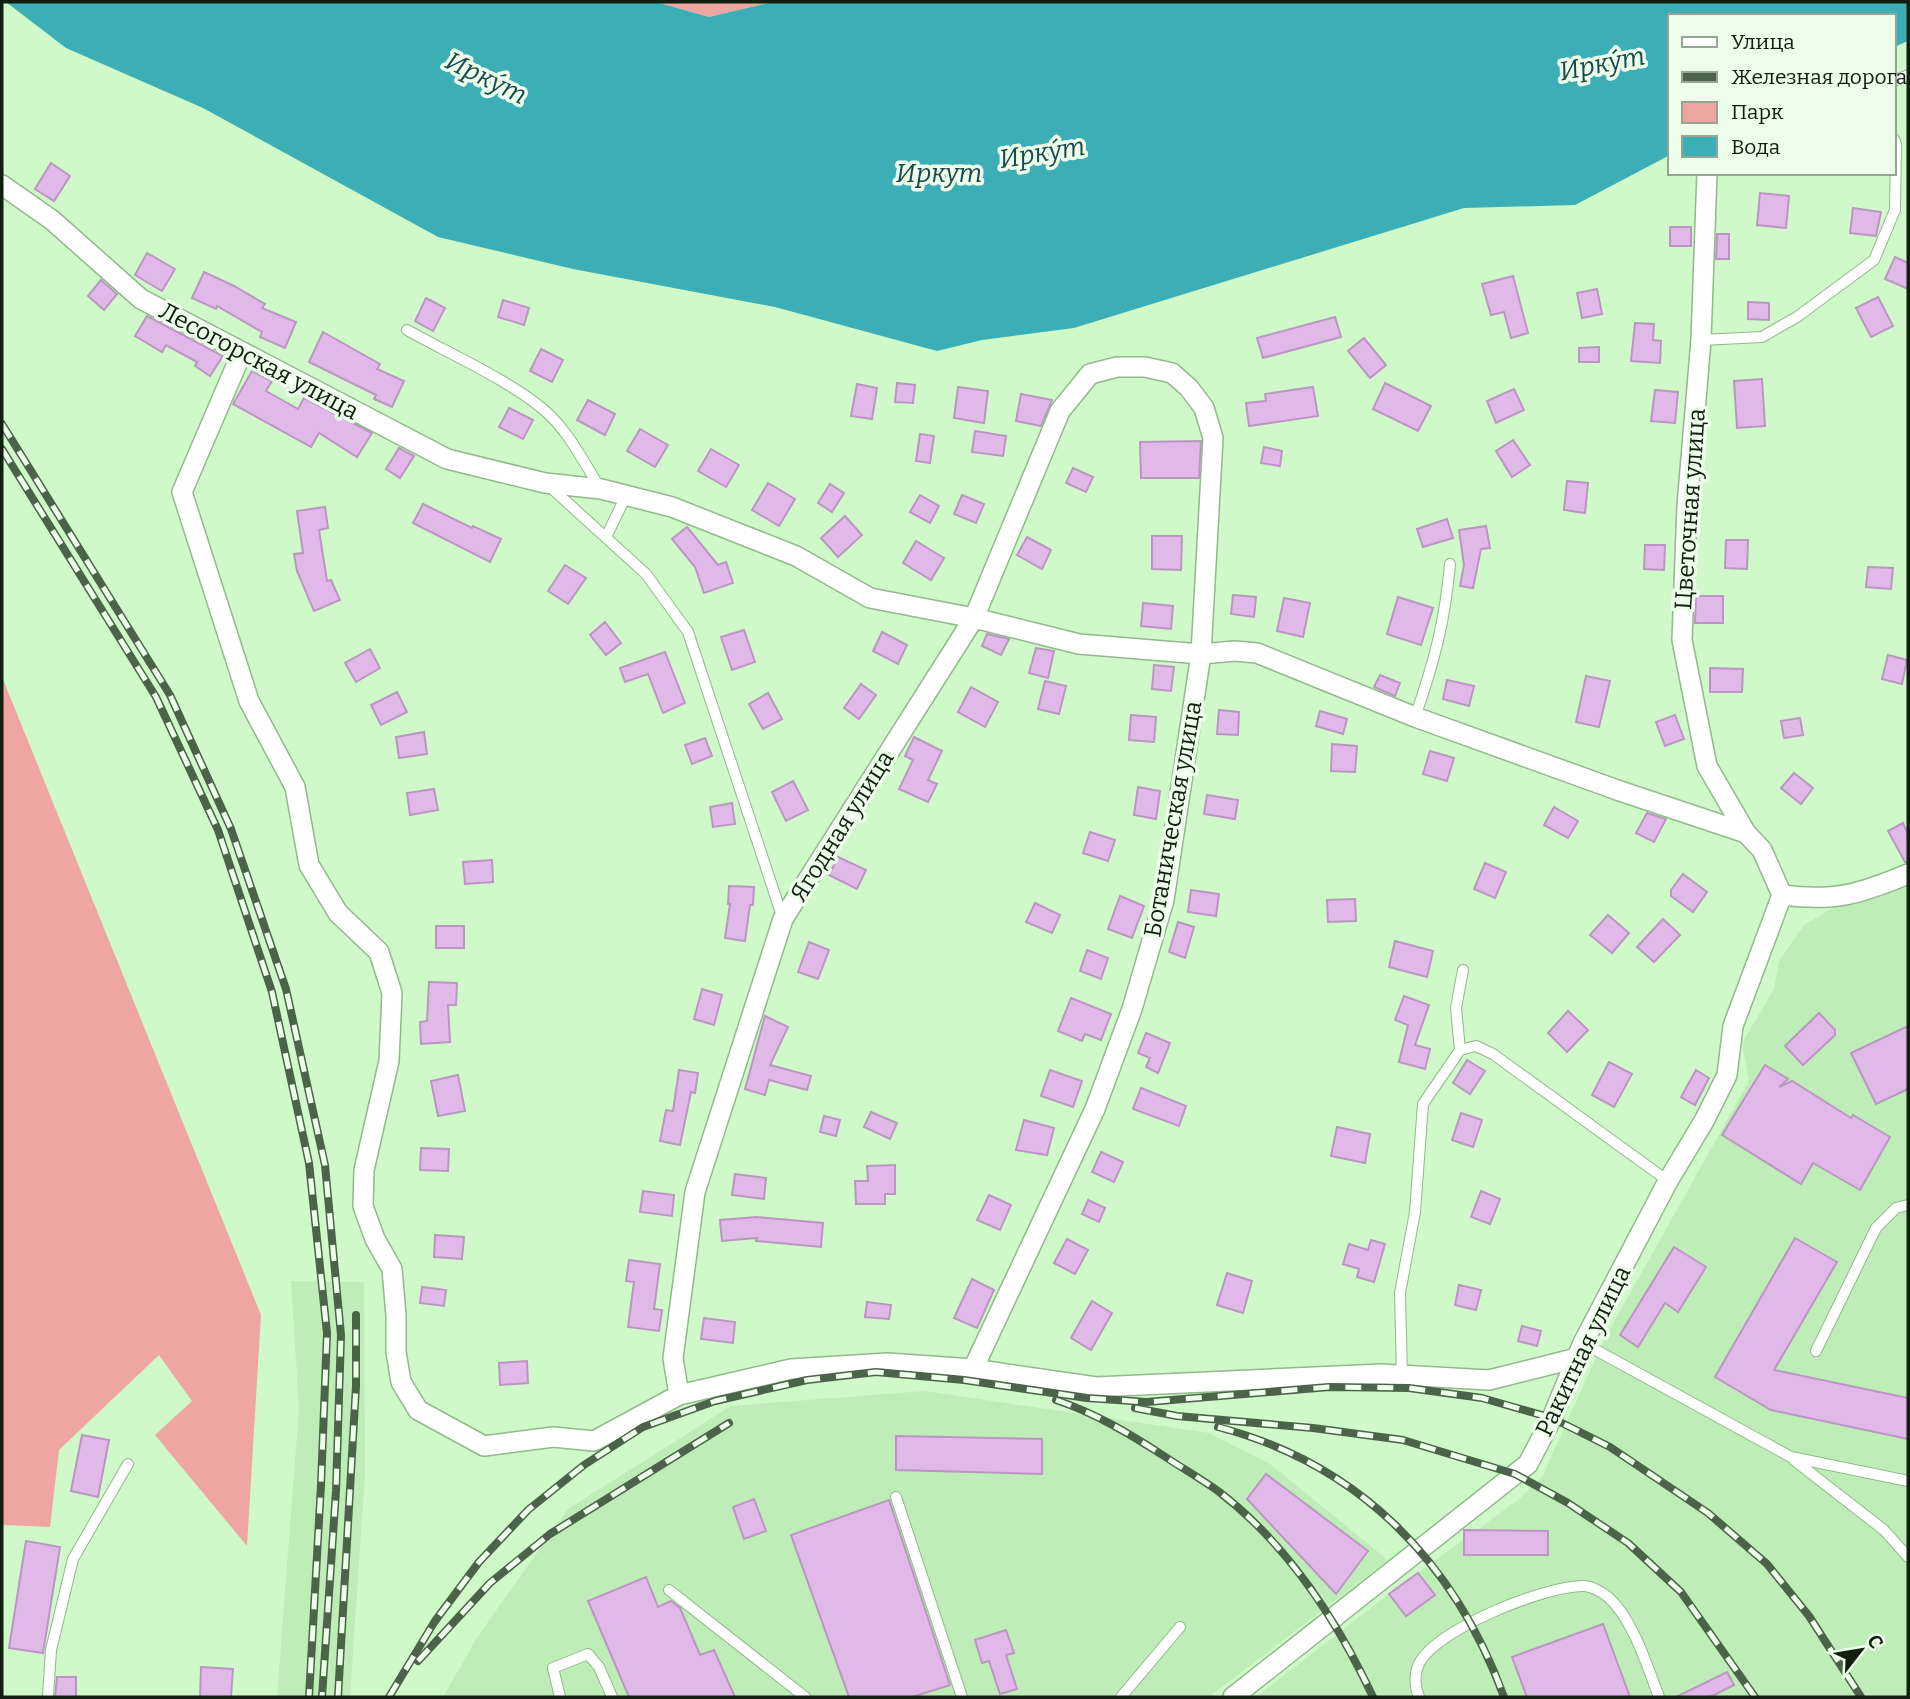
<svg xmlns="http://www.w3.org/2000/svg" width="1910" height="1699" viewBox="0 0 1910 1699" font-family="Bitter,serif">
	<rect width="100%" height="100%" fill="#cff9c8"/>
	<g fill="#beedb7">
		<polygon points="1908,885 1908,1697 1256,1697 1389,1594 1518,1500 1542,1477 1604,1340 1749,1081 1742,1043 1774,989 1779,961 1804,925 1831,909"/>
		<polygon points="291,1281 364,1282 365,1475 350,1697 277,1697 299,1408"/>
		<polygon points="925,1391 1209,1433 1270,1464 1388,1560 1209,1697 443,1697 478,1636 568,1509 731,1406"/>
	</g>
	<g fill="#efa5a2">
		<polygon points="656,2 773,2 709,17"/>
		<polygon points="2,677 261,1315 247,1546 155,1435 192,1401 159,1355 59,1450 50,1527 2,1525"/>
	</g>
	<polygon fill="#3caeb6" points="6,2 656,2 709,17 773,2 1908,2 1908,41 1894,47 1894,16 1670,16 1670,155 1575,205 1464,208 1074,328 982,340 937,351 775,307 573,269 438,237 203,108 66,48"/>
	<g fill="#e1b9e8" stroke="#bc96c3" stroke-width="2">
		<polygon points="51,163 70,176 54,201 35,189"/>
		<polygon points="1760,193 1789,196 1786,228 1757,225"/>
		<polygon points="1853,208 1881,212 1876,236 1850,233"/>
		<rect x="1670" y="227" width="21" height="19"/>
		<polygon points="1717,234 1729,234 1729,259 1716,259"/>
		<polygon points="147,253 175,269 162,291 135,275"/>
		<polygon points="1895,257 1908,263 1908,289 1885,279"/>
		<polygon points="204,272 234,286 265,304 262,308 296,322 285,348 260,337 262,332 217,306 216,309 192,298"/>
		<polygon points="1513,276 1528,333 1511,338 1504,312 1491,315 1482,284"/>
		<polygon points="101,280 117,294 104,310 88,296"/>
		<polygon points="1597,289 1602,314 1582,318 1577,293"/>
		<polygon points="1878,297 1893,326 1871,337 1856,308"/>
		<polygon points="426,298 445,308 433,331 415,321"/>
		<polygon points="503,300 529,308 524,325 498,317"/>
		<polygon points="1748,302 1769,303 1769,320 1748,319"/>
		<polygon points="147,316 223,356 210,376 195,366 197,362 166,345 162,352 135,336"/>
		<polygon points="1335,317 1341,337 1263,358 1257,338"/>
		<polygon points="1635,323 1654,324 1653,340 1661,341 1660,363 1631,361"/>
		<polygon points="323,332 380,364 377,369 404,381 392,407 374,399 376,395 309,362"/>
		<polygon points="1364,338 1386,365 1370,378 1348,351"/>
		<polygon points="1599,347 1599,362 1579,362 1579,348"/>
		<polygon points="541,349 563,360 552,382 530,371"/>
		<polygon points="252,371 272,381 266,391 298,409 304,398 372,433 357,457 319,433 311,447 233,404"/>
		<polygon points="1762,379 1765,426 1737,428 1734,381"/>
		<polygon points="897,383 915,385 913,403 895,402"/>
		<polygon points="1385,383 1431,406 1418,431 1373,409"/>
		<polygon points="857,384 877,388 872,419 851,416"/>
		<polygon points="958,387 988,391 984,423 954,418"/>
		<polygon points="1313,387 1318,416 1249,426 1246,403 1266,401 1265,394"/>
		<polygon points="1514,389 1524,410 1496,423 1487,401"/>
		<polygon points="1655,390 1678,392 1675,423 1651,421"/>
		<polygon points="1021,394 1052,400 1041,426 1016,421"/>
		<polygon points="588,400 615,414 605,435 577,420"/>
		<polygon points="509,408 533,420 523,439 499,427"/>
		<polygon points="640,429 668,445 655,467 627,451"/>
		<polygon points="975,431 1006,436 1003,456 972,452"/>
		<polygon points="920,434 934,436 930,463 916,461"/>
		<polygon points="1513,440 1530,465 1512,477 1496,451"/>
		<polygon points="1201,441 1199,478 1141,478 1140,442"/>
		<polygon points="1264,447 1282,451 1280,466 1261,463"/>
		<polygon points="399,448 414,456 400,478 386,469"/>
		<polygon points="711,449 739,465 726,487 698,471"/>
		<polygon points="1073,468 1093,477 1086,492 1066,483"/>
		<polygon points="1567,481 1588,483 1585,513 1564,510"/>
		<polygon points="768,483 795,499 779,526 752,510"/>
		<polygon points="830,484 844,493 832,512 818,503"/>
		<polygon points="920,495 939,506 930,523 910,512"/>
		<polygon points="962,495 984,504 976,523 954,514"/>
		<polygon points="423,504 472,528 473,526 501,539 490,562 413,523"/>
		<polygon points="325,507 328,528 319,530 327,581 331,580 340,600 314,611 297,571 294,554 303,553 297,511"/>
		<polygon points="845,516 862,535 838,557 821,538"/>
		<polygon points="1447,519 1453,538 1423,547 1417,529"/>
		<polygon points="1486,526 1490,548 1481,549 1473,588 1460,586 1464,565 1459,530"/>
		<polygon points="687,527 718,565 726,562 733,583 704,593 695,567 672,539"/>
		<polygon points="1152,536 1182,536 1181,570 1152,569"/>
		<polygon points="1027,537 1051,550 1042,569 1017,555"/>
		<polygon points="1726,540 1748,540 1747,569 1725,568"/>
		<polygon points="916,541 944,558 931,580 903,563"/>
		<polygon points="1645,545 1665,545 1664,570 1644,569"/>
		<polygon points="565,565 586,578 568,604 548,591"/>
		<polygon points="1868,567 1893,568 1891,589 1866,587"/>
		<polygon points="1233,595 1256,597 1254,617 1231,614"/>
		<polygon points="1696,596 1723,596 1723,623 1695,623"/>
		<polygon points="1398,597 1433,608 1421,645 1387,634"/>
		<polygon points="1284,598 1310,603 1303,637 1277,631"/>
		<polygon points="1143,603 1173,606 1171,629 1141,626"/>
		<polygon points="605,622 621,643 606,655 590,635"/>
		<polygon points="744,630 755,662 732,670 721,637"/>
		<polygon points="882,632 907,645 898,664 873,651"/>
		<polygon points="987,634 1009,639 1001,655 982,646"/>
		<polygon points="1036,648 1054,651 1048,678 1029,673"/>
		<polygon points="370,649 380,668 356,682 345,663"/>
		<polygon points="665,652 685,703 663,713 648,674 625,682 620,668"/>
		<polygon points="1888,655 1907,660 1902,684 1882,679"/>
		<polygon points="1154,665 1174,667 1171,691 1152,689"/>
		<polygon points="1710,668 1743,669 1742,692 1710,692"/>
		<polygon points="1380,675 1400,683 1395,696 1374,687"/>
		<polygon points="1586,676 1610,681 1599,727 1576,722"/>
		<polygon points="1447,680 1474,686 1469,706 1443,699"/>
		<polygon points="1045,681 1066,686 1059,714 1038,709"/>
		<polygon points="861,684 876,695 859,719 844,708"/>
		<polygon points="971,687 998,702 985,727 958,712"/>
		<polygon points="397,692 407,712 381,725 371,705"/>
		<polygon points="768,693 782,719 763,729 749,704"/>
		<polygon points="1219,710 1239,712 1238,735 1217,734"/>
		<polygon points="1320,711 1347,719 1343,734 1316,726"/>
		<polygon points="1131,715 1156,717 1154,742 1129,740"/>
		<polygon points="1675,715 1684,739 1665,746 1656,722"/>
		<polygon points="1800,718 1803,735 1784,738 1781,721"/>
		<polygon points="424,732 427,754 399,758 396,737"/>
		<polygon points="914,737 942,751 928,780 937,784 928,802 899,789 913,760 905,756"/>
		<polygon points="705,738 712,756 692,764 685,745"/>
		<polygon points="1332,744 1357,746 1355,772 1331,771"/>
		<polygon points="1430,751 1454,758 1447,781 1423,774"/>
		<polygon points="1794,773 1813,788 1801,804 1781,788"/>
		<polygon points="793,781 808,810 786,821 772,792"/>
		<polygon points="1138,787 1160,791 1156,819 1134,815"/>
		<polygon points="434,789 438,810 410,815 407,793"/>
		<polygon points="1207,795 1238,800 1235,819 1204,814"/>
		<polygon points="732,803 735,824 713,827 710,807"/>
		<polygon points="1554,807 1578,821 1568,838 1544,825"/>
		<polygon points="1647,813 1666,819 1654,842 1636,833"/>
		<polygon points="1903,823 1908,834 1908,862 1905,862 1888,831"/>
		<polygon points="1090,832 1115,840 1108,861 1083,853"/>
		<polygon points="838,857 866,870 857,889 829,875"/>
		<polygon points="492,860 493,882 465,884 463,862"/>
		<polygon points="1485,863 1506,872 1495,898 1474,889"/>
		<polygon points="1683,874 1707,892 1693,912 1671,896 1671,890"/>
		<polygon points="729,886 754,887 753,905 750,905 745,941 725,938 730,904 728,904"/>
		<polygon points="1191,890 1219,894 1216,916 1188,912"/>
		<polygon points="1120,896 1144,906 1132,938 1108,929"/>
		<polygon points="1355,899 1356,921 1328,922 1327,900"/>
		<polygon points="1035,903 1060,915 1052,933 1026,922"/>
		<polygon points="1608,915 1629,933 1612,953 1590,935"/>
		<polygon points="1663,919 1680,935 1654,962 1637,947"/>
		<polygon points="1178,922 1194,927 1185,958 1169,952"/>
		<rect x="436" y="926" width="28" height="22"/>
		<polygon points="1395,941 1433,951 1427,977 1389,967"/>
		<polygon points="809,942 829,950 818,979 798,972"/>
		<polygon points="1087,950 1108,958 1101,979 1080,971"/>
		<polygon points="429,982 457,983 456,1005 448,1005 450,1042 421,1044 420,1022 427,1021"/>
		<polygon points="702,989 722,995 714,1025 694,1019"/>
		<polygon points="1404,996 1429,1005 1415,1045 1430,1049 1425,1069 1399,1062 1408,1025 1395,1020"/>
		<polygon points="1071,998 1111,1014 1101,1040 1085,1034 1082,1041 1058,1031"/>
		<polygon points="1568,1011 1588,1030 1567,1052 1548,1033"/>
		<polygon points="1819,1013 1835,1030 1835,1035 1803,1065 1785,1046"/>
		<polygon points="765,1016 788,1027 770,1065 811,1076 807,1090 769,1080 765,1095 745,1089"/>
		<polygon points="1908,1026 1908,1089 1876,1104 1851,1053"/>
		<polygon points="1146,1033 1170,1043 1158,1073 1146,1067 1150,1058 1138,1053"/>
		<polygon points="1467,1060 1485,1071 1470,1094 1453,1083"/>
		<polygon points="1609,1062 1632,1074 1614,1107 1592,1095"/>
		<polygon points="1765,1065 1788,1079 1779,1087 1792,1081 1851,1118 1853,1115 1890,1137 1860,1190 1813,1163 1801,1184 1722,1135"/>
		<polygon points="679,1070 698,1073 695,1093 691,1092 680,1145 660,1141 666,1110 673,1111"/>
		<polygon points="1050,1070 1082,1081 1073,1107 1041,1096"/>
		<polygon points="1696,1070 1709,1078 1695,1105 1681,1097"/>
		<polygon points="458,1075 465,1111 438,1116 431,1081"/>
		<polygon points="1141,1088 1186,1106 1179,1126 1133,1109"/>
		<polygon points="871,1112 897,1123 890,1139 864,1127"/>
		<polygon points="1461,1113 1482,1120 1473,1147 1452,1140"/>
		<polygon points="824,1116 840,1120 836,1136 820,1132"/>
		<polygon points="1024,1120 1054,1128 1047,1155 1016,1150"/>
		<polygon points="1337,1127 1370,1134 1365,1163 1331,1156"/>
		<polygon points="421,1148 449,1149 448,1171 420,1170"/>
		<polygon points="1101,1152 1123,1162 1114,1182 1092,1172"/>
		<polygon points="895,1165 895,1194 885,1194 885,1204 856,1204 855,1181 868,1181 867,1166"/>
		<polygon points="735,1174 766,1178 764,1199 732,1195"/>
		<polygon points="643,1191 674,1195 672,1216 640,1212"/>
		<polygon points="1481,1191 1500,1199 1490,1224 1471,1217"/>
		<polygon points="989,1195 1011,1205 1000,1230 977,1220"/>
		<polygon points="1088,1200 1105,1208 1099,1222 1082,1214"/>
		<polygon points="757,1217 823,1223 821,1247 756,1241 757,1238 722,1241 720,1220"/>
		<polygon points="435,1235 464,1237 462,1259 434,1257"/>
		<polygon points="1795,1238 1837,1262 1774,1370 1908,1398 1908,1439 1771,1410 1715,1377"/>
		<polygon points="1067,1239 1088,1250 1075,1274 1054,1263"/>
		<polygon points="1371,1240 1385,1244 1374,1282 1357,1277 1359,1269 1343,1264 1349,1244 1368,1250"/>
		<polygon points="1674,1247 1706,1267 1678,1312 1665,1303 1638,1347 1620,1335"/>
		<polygon points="629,1260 660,1264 654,1309 662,1310 659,1331 628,1327 634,1282 626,1281"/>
		<polygon points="1227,1273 1252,1281 1243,1313 1217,1305"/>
		<polygon points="972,1279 994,1290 977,1328 954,1318"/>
		<polygon points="1459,1285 1481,1290 1476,1310 1455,1305"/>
		<polygon points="422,1287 446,1290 444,1306 420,1303"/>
		<polygon points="1092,1301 1112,1313 1091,1350 1071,1338"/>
		<polygon points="867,1302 891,1305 889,1319 865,1317"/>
		<polygon points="704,1318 735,1322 733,1343 701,1339"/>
		<polygon points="1522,1326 1541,1331 1537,1346 1518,1341"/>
		<polygon points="527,1361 528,1383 500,1385 499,1363"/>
		<polygon points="82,1435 109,1440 98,1497 71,1491"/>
		<polygon points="896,1436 1042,1439 1042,1474 896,1470"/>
		<polygon points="1266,1474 1368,1551 1336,1594 1247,1499"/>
		<polygon points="754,1499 766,1531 744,1539 733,1507"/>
		<polygon points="889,1500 950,1685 912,1697 849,1697 791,1535"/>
		<polygon points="1464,1530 1548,1531 1548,1555 1464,1555"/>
		<polygon points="26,1541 60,1547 43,1653 9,1648"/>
		<polygon points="1418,1573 1435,1595 1406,1616 1389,1594"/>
		<polygon points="646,1577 658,1607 671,1601 680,1608 700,1655 714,1650 735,1697 629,1697 588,1601"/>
		<polygon points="1603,1624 1630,1697 1527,1697 1512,1657"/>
		<polygon points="1006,1630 1014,1653 1006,1655 1017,1689 1000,1694 989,1661 982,1663 975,1640"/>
		<polygon points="201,1667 233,1669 231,1697 200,1697"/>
		<polygon points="1727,1672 1734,1685 1710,1697 1676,1697"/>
		<polygon points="57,1677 76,1677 76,1697 55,1697"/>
	</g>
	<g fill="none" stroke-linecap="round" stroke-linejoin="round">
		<g stroke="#91b98b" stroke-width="12">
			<g id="lane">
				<polyline points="1894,81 1908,75"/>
				<path d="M407,330C450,354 505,378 543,409C568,430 583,461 600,488"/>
				<polyline points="1701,340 1762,337 1797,317 1874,260 1895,210 1896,144 1894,139"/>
				<polyline points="548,485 646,574 688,632 783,919"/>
				<polyline points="606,537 626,496"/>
				<path d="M1415,717C1434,663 1445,621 1450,564"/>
				<polyline points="1460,1050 1456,1008 1463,970"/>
				<polyline points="1583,1343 1791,1457 1908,1481"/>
				<polyline points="1816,1351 1876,1228 1896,1208 1908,1205"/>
				<polyline points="1402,1376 1400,1293 1415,1212 1423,1104 1460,1050 1476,1046 1493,1054 1668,1181"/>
				<polyline points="1794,1460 1884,1530 1908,1557"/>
				<polyline points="896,1497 962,1697"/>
				<polyline points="669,1590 805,1697"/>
				<polyline points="48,1697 51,1650 73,1559 128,1464"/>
				<polyline points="560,1697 553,1668 588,1654 599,1667 612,1697"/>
				<polyline points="1121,1697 1180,1627"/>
				<path d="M1419,1697C1415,1688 1414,1675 1418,1666C1432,1630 1547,1585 1584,1586C1591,1586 1602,1592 1608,1597C1633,1619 1647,1666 1659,1697"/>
			</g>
		</g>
		<g stroke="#91b98b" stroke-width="22">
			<g id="street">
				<polyline points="1707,173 1701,340 1687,506 1682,640 1707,766 1746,833"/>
				<polyline points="2,185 52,220 141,299 447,459 545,483 601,489 672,507 796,556 870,598 974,618 1079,644 1201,654 1235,651 1257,653 1415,717 1620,791 1746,833 1762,850 1782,895"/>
				<polyline points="242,352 182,492 249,701 295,787 309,865 338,913 379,952 392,993 389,1061 364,1170 363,1206 375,1239 392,1269 396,1315 396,1352 401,1382 418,1410 484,1446 553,1437 594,1441 679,1395 791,1369 888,1363 973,1369 1096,1387 1381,1374 1489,1380 1577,1358"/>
				<path d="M1782,895C1835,902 1860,894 1908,874"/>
				<polyline points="679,1395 673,1358 695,1192 783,919 974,618 1060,411 1090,374 1117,367 1145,367 1172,373 1189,388 1204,408 1213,438 1201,654 1164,900 1132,1009 1095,1109 973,1369"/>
				<polyline points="1233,1697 1528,1464 1552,1418 1583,1343 1668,1181 1704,1121 1727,1075 1733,1026 1782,895"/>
			</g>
		</g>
		<use href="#lane" stroke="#fff" stroke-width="10"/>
		<use href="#street" stroke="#fff" stroke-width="19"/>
		<g stroke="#4b6348" stroke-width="8">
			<g id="rail">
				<polyline points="2,424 170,695 231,829 286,989 325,1165 341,1335 336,1491 322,1697"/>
				<polyline points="2,449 156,697 218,830 272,992 309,1163 327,1333 321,1485 309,1697"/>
				<path d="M1056,1400C1095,1413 1130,1434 1164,1456C1182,1468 1201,1479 1218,1491C1286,1543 1337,1620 1373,1697"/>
				<polyline points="1135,1408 1177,1416 1313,1428 1403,1440 1515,1474 1568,1503 1628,1543 1681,1592 1755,1697"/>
				<path d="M1218,1427C1359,1464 1455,1562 1504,1697"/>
				<polyline points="418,1661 490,1583 550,1534 729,1423"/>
				<polyline points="338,1697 356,1386 356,1315"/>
				<polyline points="389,1697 435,1621 479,1562 528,1510 584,1465 643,1427 715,1401 807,1380 876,1372 964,1380 1087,1398 1147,1402 1329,1387 1409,1388 1482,1398 1552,1418 1610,1447 1708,1513 1767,1564 1809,1616 1861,1697"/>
			</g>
		</g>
		<use href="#rail" stroke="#edfeeb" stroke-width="5" stroke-dasharray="16" stroke-linecap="butt"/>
	</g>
	<g text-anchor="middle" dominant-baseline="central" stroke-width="7" stroke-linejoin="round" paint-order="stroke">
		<g font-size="24" fill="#101f0e" stroke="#edfeeb">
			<text transform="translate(259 361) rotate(28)">Лесогорская улица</text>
			<text transform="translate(1690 509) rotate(-86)">Цветочная улица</text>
			<text transform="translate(1173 819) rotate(-80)">Ботаническая улица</text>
			<text transform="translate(842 826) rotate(-58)">Ягодная улица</text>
			<text transform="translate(1583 1351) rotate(-64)">Ракитная улица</text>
		</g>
		<g font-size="26" font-style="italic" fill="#18494c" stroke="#edfeeb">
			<text transform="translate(1602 64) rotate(-11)">Ирку́т</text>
			<text transform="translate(486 78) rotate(26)">Ирку́т</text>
			<text transform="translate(1042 153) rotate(-9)">Ирку́т</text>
			<text x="939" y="173">Иркут</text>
		</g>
	</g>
	<rect width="1910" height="1699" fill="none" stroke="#101f0e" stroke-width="7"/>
	<rect x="1668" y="14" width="228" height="161" fill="#edfeeb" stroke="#95a593" stroke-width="2"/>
	<rect x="1682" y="37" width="35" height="10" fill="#ffffff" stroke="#95a593" stroke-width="2"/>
	<text x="1731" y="49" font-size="21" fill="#101f0e">Улица</text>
	<rect x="1682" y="72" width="35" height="10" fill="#4b6348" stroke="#95a593" stroke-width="2"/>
	<text x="1731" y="84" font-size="21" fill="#101f0e">Железная дорога</text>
	<rect x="1682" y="102" width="35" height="21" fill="#efa5a2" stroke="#95a593" stroke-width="2"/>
	<text x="1731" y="119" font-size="21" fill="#101f0e">Парк</text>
	<rect x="1682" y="136" width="35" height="21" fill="#3caeb6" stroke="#95a593" stroke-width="2"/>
	<text x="1731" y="154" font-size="21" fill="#101f0e">Вода</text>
	<g transform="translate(1861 1650) rotate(59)" stroke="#edfeeb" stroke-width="5" paint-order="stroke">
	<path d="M0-5L12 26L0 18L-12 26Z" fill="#101f0e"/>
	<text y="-10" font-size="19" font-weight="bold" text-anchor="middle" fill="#101f0e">С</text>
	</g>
</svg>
